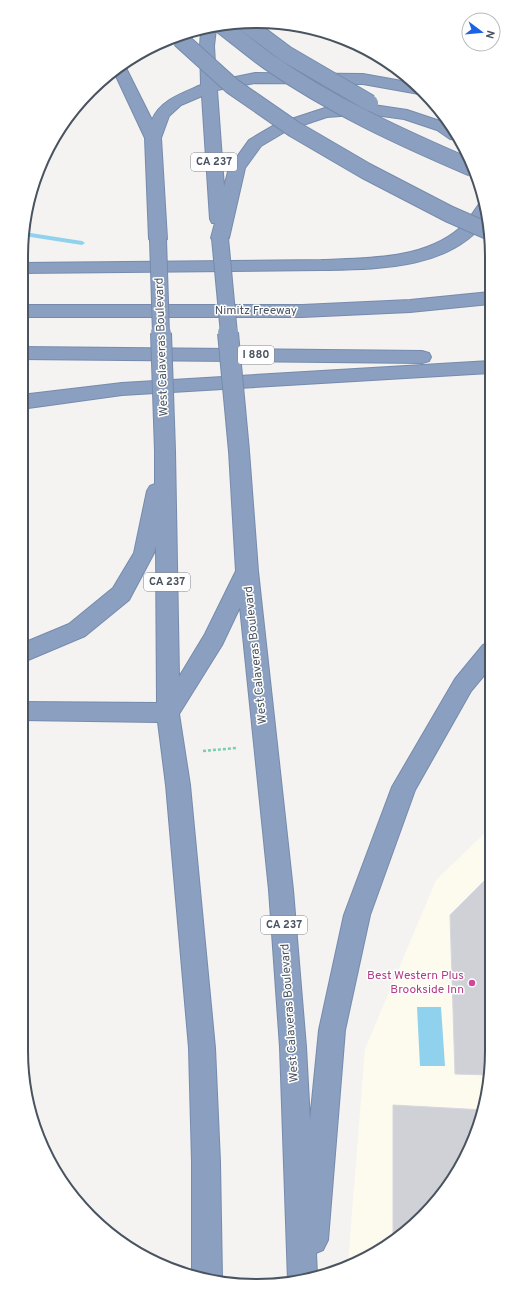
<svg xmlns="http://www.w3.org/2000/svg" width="513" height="1307" viewBox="0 0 513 1307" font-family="Overpass,sans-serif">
	<rect width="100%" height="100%" fill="#f4f3f2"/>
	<polygon fill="#fdfaee" points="491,827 492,1050 484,1112 443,1194 387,1246 348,1263 365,1049 436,880"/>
	<polygon fill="#90d1ed" points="417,1007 441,1007 445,1066 420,1066"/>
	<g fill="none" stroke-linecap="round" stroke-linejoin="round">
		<polygon fill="#90d1ed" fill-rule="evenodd" points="24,232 82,241 85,243 82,245 24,236"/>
	</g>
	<g fill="#cfd1d6" stroke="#d7d8dd">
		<polygon points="492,873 492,1050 489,1075 455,1074 450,915"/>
		<polygon points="393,1105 484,1110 443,1194 393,1241"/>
	</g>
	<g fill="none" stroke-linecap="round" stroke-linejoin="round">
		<g stroke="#768bac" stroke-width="2">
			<g id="highway">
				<path d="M215,27L216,29L214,46L216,81L255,73L363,74L413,83L424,92L419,94L363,84L255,83L217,90L224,187L229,168L249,140L276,124L325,108L367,104L407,110L449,124L459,140L450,139L437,130L404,119L367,114L327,117L288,130L261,146L245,168L229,238L226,242L220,243L214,242L211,238L215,223H212L210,219L202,96L181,105L169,116L161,138L167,239L164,243L158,244L152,243L149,239L145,138L115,74L125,66L152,120C160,100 183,93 201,85L200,46L201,31Z"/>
				<path d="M483,203L488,218C452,270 377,269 321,270L21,273V263L321,260C367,258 423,260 460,228C468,221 473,213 479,204Z"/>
				<polygon points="490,292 490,304 410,312 302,317 21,317 21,305 302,305 410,300"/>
				<polygon points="21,347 422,351 429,353 431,357 429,361 422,363 21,359"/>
				<polygon points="490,361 490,373 122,395 21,409 21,395 122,383"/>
				<polygon points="165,444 172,446 175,451 179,677 205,634 236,571 229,451 232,446 239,444 246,446 249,451 258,571 293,890 306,1047 310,1121 319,1030 344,915 392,787 455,679 483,645 491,642 491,667 471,691 415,790 370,915 345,1030 328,1240 323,1250 316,1253 317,1275 303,1281 288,1281 280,1047 269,890 240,607 222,645 179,714 190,785 215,1048 220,1162 222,1278 220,1282 192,1273 192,1162 189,1048 166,785 158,722 21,720 21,702 157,703 156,546 154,553 129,600 85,636 21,663 21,644 69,624 113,588 134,553 147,491 150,486 155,484 155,451 158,446"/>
			</g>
		</g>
		<polyline stroke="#7acfac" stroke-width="2.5" stroke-dasharray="3 2" stroke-linecap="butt" points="203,751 236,748"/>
		<use href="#highway" fill="#8ba0c0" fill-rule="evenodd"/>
		<g stroke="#768bac" stroke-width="18" stroke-linecap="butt">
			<g id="highway-bridge-far1">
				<polyline points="246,24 286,54 370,103"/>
				<path d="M221,25C237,37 253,51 269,62C332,106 402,138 472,168"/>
				<polyline points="180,39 232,86 294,129 366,171 449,214 490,232"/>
				<polyline points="220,238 229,334"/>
				<polyline points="158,239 161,334"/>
			</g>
		</g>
		<g stroke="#768bac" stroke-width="22" stroke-linecap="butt">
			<g id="highway-bridge">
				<polyline points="161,333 165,451"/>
				<polyline points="228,333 239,451"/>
			</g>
		</g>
		<use href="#highway-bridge-far1" stroke="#8ba0c0" stroke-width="16"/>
		<use href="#highway-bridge" stroke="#8ba0c0" stroke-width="20"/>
	</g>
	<circle fill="#d1479c" stroke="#fff" stroke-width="1.5" cx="472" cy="983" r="4"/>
	<g text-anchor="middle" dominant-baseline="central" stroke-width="3" stroke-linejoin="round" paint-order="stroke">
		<g fill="#fff" stroke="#808790" stroke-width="1">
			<rect x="191" y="153" width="46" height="18" rx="3"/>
			<rect x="238" y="346" width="36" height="18" rx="3"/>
			<rect x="144" y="573" width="46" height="18" rx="3"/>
			<rect x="261" y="916" width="46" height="18" rx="3"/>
		</g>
		<g font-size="11" font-weight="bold" fill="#4a5460">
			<text x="214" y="162">CA 237</text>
			<text x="256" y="355">I 880</text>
			<text x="167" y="582">CA 237</text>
			<text x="284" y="925">CA 237</text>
		</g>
		<g font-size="12" fill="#4a5460" stroke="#fff">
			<text x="256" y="311">Nimitz Freeway</text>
			<text transform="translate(162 347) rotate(-92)">West Calaveras Boulevard</text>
			<text transform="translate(256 655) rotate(-96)">West Calaveras Boulevard</text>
			<text transform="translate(290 1013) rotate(-94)">West Calaveras Boulevard</text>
		</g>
		<g font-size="12" fill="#b23c85" stroke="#fff" text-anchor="end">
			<text x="464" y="976">Best Western Plus<tspan x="464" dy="14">Brookside Inn</tspan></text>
		</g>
	</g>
	<path d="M0 0H513V1307H0ZM256 28H257A228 228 0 0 1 485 256V1051A228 228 0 0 1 257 1279H256A228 228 0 0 1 28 1051V256A228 228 0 0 1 256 28Z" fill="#fff" fill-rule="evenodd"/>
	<path fill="none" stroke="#4a5460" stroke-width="2" d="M256 28H257A228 228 0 0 1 485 256V1051A228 228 0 0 1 257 1279H256A228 228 0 0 1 28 1051V256A228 228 0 0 1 256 28Z"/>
	<g transform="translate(481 32) rotate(106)"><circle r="19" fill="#ffffff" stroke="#b7bbbf"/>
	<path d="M0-3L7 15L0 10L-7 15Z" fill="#1c62e5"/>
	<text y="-6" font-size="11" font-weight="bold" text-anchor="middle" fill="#4a5460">N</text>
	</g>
</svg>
